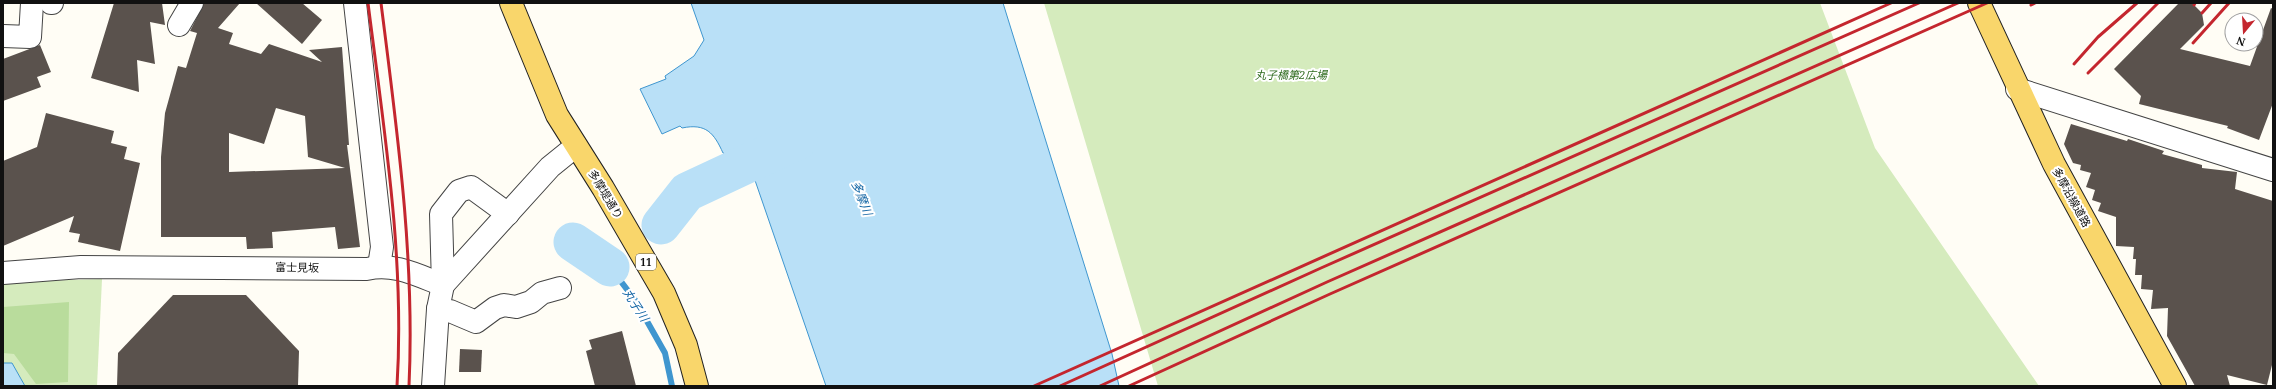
<svg xmlns="http://www.w3.org/2000/svg" width="2276" height="389" viewBox="0 0 2276 389" font-family="'Noto Serif','Noto Sans JP',serif">
	<rect width="100%" height="100%" fill="#fffdf5"/>
	<g fill="#d5ebbd">
		<polygon points="1044,3 1820,3 1875,148 2039,386 1158,386"/>
		<polygon points="102,279 97,386 3,386 3,282"/>
	</g>
	<polygon fill="#b9dc9c" points="69,302 68,382 36,384 14,354 3,353 3,307"/>
	<g fill="#b9e0f7" stroke="#3f96cf">
		<path d="M691,3H1003L1112,354L1119,386H826L749,163L723,153C714,133 706,123 682,128L680,126L662,134L640,89L666,79L665,76L694,56L704,40Z"/>
		<polygon points="3,363 12,363 25,386 3,386"/>
	</g>
	<g fill="none" stroke-linecap="round" stroke-linejoin="round">
		<polyline stroke="#3f96cf" stroke-width="6" points="615,260 610,267 635,300 665,353 672,386"/>
		<g stroke="#b9e0f7" stroke-width="39">
			<polyline points="661,225 687,192 798,140"/>
			<polyline points="573,242 610,267"/>
		</g>
	</g>
	<g fill="#5a524d" fill-rule="evenodd">
		<polygon points="114,3 162,3 165,25 150,22 155,64 137,60 139,92 91,78"/>
		<path d="M204,3H240L218,28L233,33L229,44L261,54L269,44L322,62L309,50L342,47L349,145H347L360,247L338,249L335,227L272,232L273,248L247,249L246,237H161V157L165,113L178,66L186,68L197,33L190,31ZM276,108L305,116L308,157L345,168L229,172V133L264,144Z"/>
		<polygon points="256,3 302,3 322,20 302,44"/>
		<polygon points="2179,3 2192,3 2202,13 2204,25 2180,49 2250,66 2271,8 2273,9 2273,103 2259,140 2227,128 2228,126 2139,104 2141,96 2114,69"/>
		<polygon points="40,45 51,72 37,77 41,87 3,101 3,59"/>
		<polygon points="46,113 114,131 111,143 127,147 124,159 140,163 120,251 78,242 80,234 69,232 74,216 3,246 3,161 37,147"/>
		<polygon points="2071,124 2127,141 2128,139 2164,151 2162,154 2202,165 2202,168 2237,172 2235,189 2273,201 2273,361 2267,385 2227,375 2230,386 2195,386 2167,336 2168,308 2151,309 2153,290 2141,289 2142,275 2135,275 2136,259 2133,259 2134,247 2116,246 2116,217 2098,211 2101,203 2092,200 2095,190 2086,187 2091,173 2080,170 2081,165 2073,163 2064,144"/>
		<polygon points="173,295 246,295 299,351 298,386 117,386 118,353"/>
		<polygon points="622,331 636,386 595,386 586,351 592,349 589,340"/>
		<polygon points="460,349 482,350 481,372 459,372"/>
	</g>
	<g fill="none" stroke-linecap="round" stroke-linejoin="round">
		<g stroke="#444" stroke-width="24">
			<g id="minor">
				<polyline points="51,3 52,3"/>
				<polyline points="355,3 382,247 379,266"/>
				<polyline points="179,25 192,3"/>
				<polyline points="3,36 30,37 32,3"/>
				<polyline points="2017,89 2273,170"/>
				<path d="M3,273L81,267L367,269C393,262 419,276 443,285"/>
				<polyline points="443,285 550,167 576,146"/>
				<polyline points="438,309 450,311 476,322 495,308 504,305 516,307 531,302 542,293 560,288"/>
				<polyline points="433,386 438,309 443,285 441,214 459,191 471,187 508,214"/>
			</g>
		</g>
		<g stroke="#222" stroke-width="24">
			<g id="major">
				<polyline points="511,3 557,115 603,188 664,293 686,345 697,386"/>
				<polyline points="1979,3 2054,164 2175,386"/>
			</g>
		</g>
		<use href="#minor" stroke="#fff" stroke-width="22"/>
		<use href="#major" stroke="#f9d66b" stroke-width="22"/>
		<g stroke="#c4262e" stroke-width="3">
			<path d="M368,3C384,130 405,258 397,386"/>
			<path d="M381,3C397,130 415,258 409,386"/>
			<polyline points="2031,5 2035,3"/>
			<polyline points="2194,5 2195,3"/>
			<polyline points="2202,13 2211,3"/>
			<polyline points="2193,43 2229,3"/>
			<polyline points="2074,64 2098,37 2137,3"/>
			<polyline points="2088,73 2158,3"/>
			<polyline points="1034,386 1891,3"/>
			<polyline points="1060,386 1321,268 1919,3"/>
			<polyline points="1100,386 1327,282 1958,3"/>
			<polyline points="1129,386 1330,294 1987,3"/>
		</g>
	</g>
	<g text-anchor="middle" dominant-baseline="central" stroke-width="4" stroke-linejoin="round" paint-order="stroke">
		<rect fill="#fff" stroke="#585858" stroke-width="1" x="636" y="254" width="20" height="16" rx="3"/>
		<g font-size="10" font-weight="bold" fill="#111">
			<text x="646" y="262">11</text>
		</g>
		<g font-size="11" font-style="italic" fill="#2f6b1f" stroke="#fff">
			<text x="1291" y="74">丸子橋第2広場</text>
		</g>
		<g font-size="11" fill="#111" stroke="#fff">
			<text transform="translate(606 194) rotate(59)">多摩堤通り</text>
			<text transform="translate(2072 197) rotate(61)">多摩沿線道路</text>
			<text transform="translate(297 267) rotate(1)">富士見坂</text>
		</g>
		<g font-size="12" font-style="italic" fill="#1768a6" stroke="#fff">
			<text transform="translate(862 198) rotate(69)">多摩川</text>
			<text transform="translate(636 305) rotate(57)">丸子川</text>
		</g>
	</g>
	<rect width="2276" height="389" fill="none" stroke="#111111" stroke-width="8"/>
	<g transform="translate(2244 32) rotate(198)"><circle r="19" fill="#ffffff" stroke="#a0a0a0"/>
	<path d="M0-3L7 15L0 10L-7 15Z" fill="#c4262e"/>
	<text y="-6" font-size="11" font-weight="bold" text-anchor="middle" fill="#111111">N</text>
	</g>
</svg>
